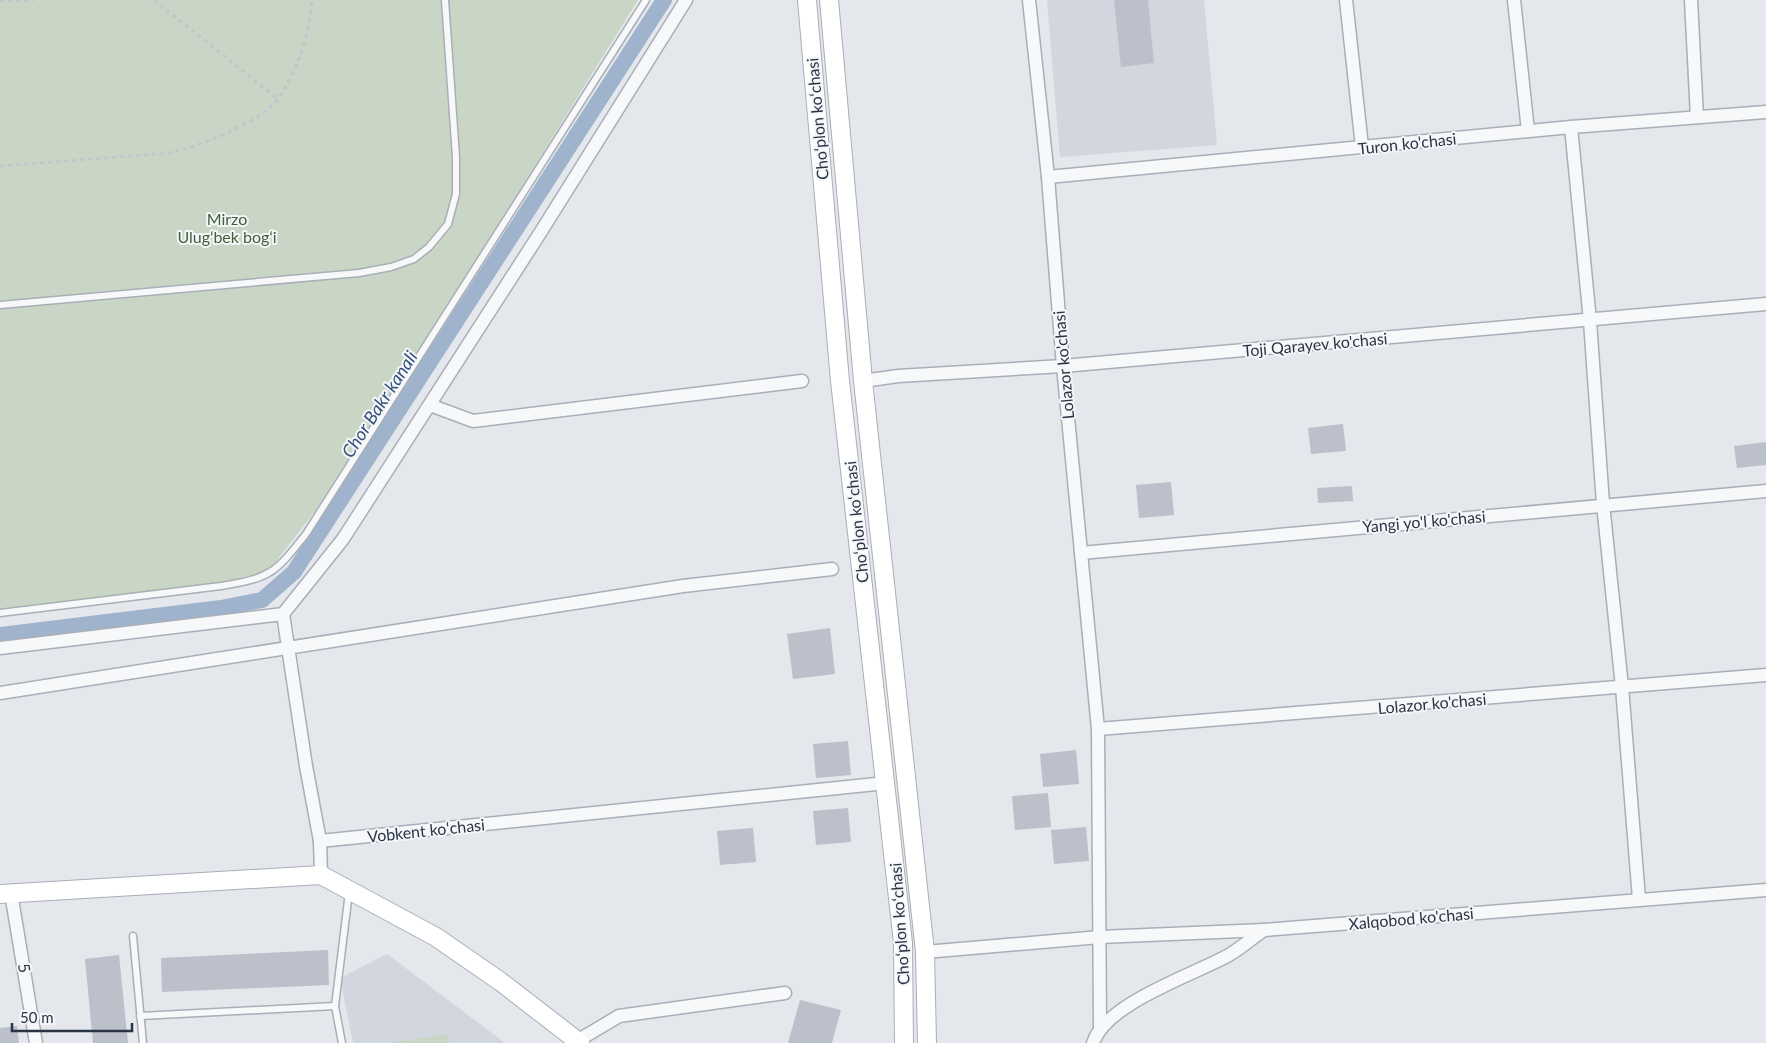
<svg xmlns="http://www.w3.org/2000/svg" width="1766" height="1043" viewBox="0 0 1766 1043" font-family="Lato,sans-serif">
	<rect width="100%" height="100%" fill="#e4e7ec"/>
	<g fill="#d2d6de">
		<polygon points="1047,0 1204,0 1217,145 1060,157"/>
		<polygon points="387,954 505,1043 353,1043 340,978"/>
	</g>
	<g fill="#c9d6c5">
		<polygon points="0,0 638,0 372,427 315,511 275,563 258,575 222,582 0,610"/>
		<polygon points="448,1034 449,1043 390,1043"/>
	</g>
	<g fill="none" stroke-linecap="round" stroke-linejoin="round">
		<polyline stroke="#9fb4cc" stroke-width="16" points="0,635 221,608 262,600 294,572 664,0"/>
	</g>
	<g fill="#bbc0ca">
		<polygon points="1114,0 1148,0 1154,63 1121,67"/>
		<polygon points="1343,424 1346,451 1311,454 1308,428"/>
		<polygon points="1766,442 1766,465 1737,468 1734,446"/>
		<polygon points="1171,482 1174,515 1139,518 1136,485"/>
		<polygon points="1352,486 1353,501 1318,503 1317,488"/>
		<polygon points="830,628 835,674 793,679 787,634"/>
		<polygon points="848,741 851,775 816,778 813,744"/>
		<polygon points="1076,750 1079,784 1043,787 1040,754"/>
		<polygon points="1048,793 1051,827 1015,830 1012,796"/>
		<polygon points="848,808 851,842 816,845 813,811"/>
		<polygon points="1086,827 1089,861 1054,864 1051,830"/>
		<polygon points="753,828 756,862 720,865 717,831"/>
		<polygon points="328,950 329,985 162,992 161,958"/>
		<polygon points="119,955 128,1043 93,1043 85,959"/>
		<polygon points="800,1000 841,1010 832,1043 788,1043"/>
		<polygon points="17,1026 19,1043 0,1043 0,1028"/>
	</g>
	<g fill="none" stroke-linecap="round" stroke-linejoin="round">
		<g stroke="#a9aeb7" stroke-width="9">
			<g id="service">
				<polyline points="0,305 359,273 391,267 414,259 429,247 448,224 456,194 456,157 445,0"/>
				<path d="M0,613L221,586C271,578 275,573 306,534L646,0"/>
				<polyline points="133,936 143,1043"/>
				<polyline points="140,1016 335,1006"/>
				<polyline points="342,1043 335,1006 349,892"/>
			</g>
		</g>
		<g stroke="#a9aeb7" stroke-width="15">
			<g id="minor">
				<polyline points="1029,0 1048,177 1063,366 1098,729 1100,1027"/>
				<polyline points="1346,0 1362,147"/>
				<polyline points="1514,0 1528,131"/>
				<polyline points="1691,0 1697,117"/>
				<polyline points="1571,127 1590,321 1603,504 1622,687 1639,899"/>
				<polyline points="1048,177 1571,127 1766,112"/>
				<polyline points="863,381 898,376 1063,366 1766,304"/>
				<polyline points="430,405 473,421 802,381"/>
				<polyline points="1081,553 1766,491"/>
				<polyline points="283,614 306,766 320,841 321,875"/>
				<polyline points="0,648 283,614 343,539 542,230 686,0"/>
				<polyline points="0,693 683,586 832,569"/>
				<polyline points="1098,729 1766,675"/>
				<polyline points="320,841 886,783"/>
				<polyline points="11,893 36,1043"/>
				<polyline points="925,952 1100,937 1264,930"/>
				<polyline points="577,1041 619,1016 785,993"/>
				<path d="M1093,1043C1106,1003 1193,975 1229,955C1241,948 1252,938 1264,930L1766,890"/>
			</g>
		</g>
		<g stroke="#a9aeb7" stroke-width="20">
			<g id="secondary">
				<polyline points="807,0 840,381 903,943 904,1043"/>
				<polyline points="829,0 863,381 925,952 927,1043"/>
				<polyline points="0,894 321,875 436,937 501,982 580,1043"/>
			</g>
		</g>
		<g stroke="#c2c5cb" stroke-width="3" stroke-dasharray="4 4" stroke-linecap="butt">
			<polyline points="154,0 278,99"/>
			<polyline points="0,1 34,0"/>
			<path d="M0,166L169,153C198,147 258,123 277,100C297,74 310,32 312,0"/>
		</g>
		<use href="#service" stroke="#f7f8fa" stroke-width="6"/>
		<use href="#minor" stroke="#f7f8fa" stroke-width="12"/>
		<use href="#secondary" stroke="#fff" stroke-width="18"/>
	</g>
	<g text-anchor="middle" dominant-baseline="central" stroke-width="4" stroke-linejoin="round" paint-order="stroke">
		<g font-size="16" fill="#2b3445" stroke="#f4f6f9">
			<text transform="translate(817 119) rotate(-95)">Choʻplon koʻchasi</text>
			<text transform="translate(1407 143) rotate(-6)">Turon ko'chasi</text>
			<text transform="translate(1315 344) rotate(-5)">Toji Qarayev ko'chasi</text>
			<text transform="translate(1063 365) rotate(-95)">Lolazor ko'chasi</text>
			<text transform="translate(1424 521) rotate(-5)">Yangi yo'l ko'chasi</text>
			<text transform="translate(856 522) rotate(-96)">Choʻplon koʻchasi</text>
			<text transform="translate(1432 703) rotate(-5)">Lolazor ko'chasi</text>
			<text transform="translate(426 830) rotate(-6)">Vobkent koʻchasi</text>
			<text transform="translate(1411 918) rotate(-5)">Xalqobod ko'chasi</text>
			<text transform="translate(899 924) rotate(-94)">Choʻplon koʻchasi</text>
			<text transform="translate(25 968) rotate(80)">5</text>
		</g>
		<g font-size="16" fill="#3f6138" stroke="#f4f6f9">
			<text x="227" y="218">Mirzo<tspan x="227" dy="18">Ulugʻbek bogʻi</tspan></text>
		</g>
		<g font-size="18" font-style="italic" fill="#34527a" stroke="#f4f6f9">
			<text transform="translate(379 404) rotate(-57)">Chor Bakr kanali</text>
		</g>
	</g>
	<path d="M12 1023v8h120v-8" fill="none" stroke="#2b3445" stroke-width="2.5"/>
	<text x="20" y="1023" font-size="15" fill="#2b3445" stroke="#f4f6f9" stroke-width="4" paint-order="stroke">50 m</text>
</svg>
